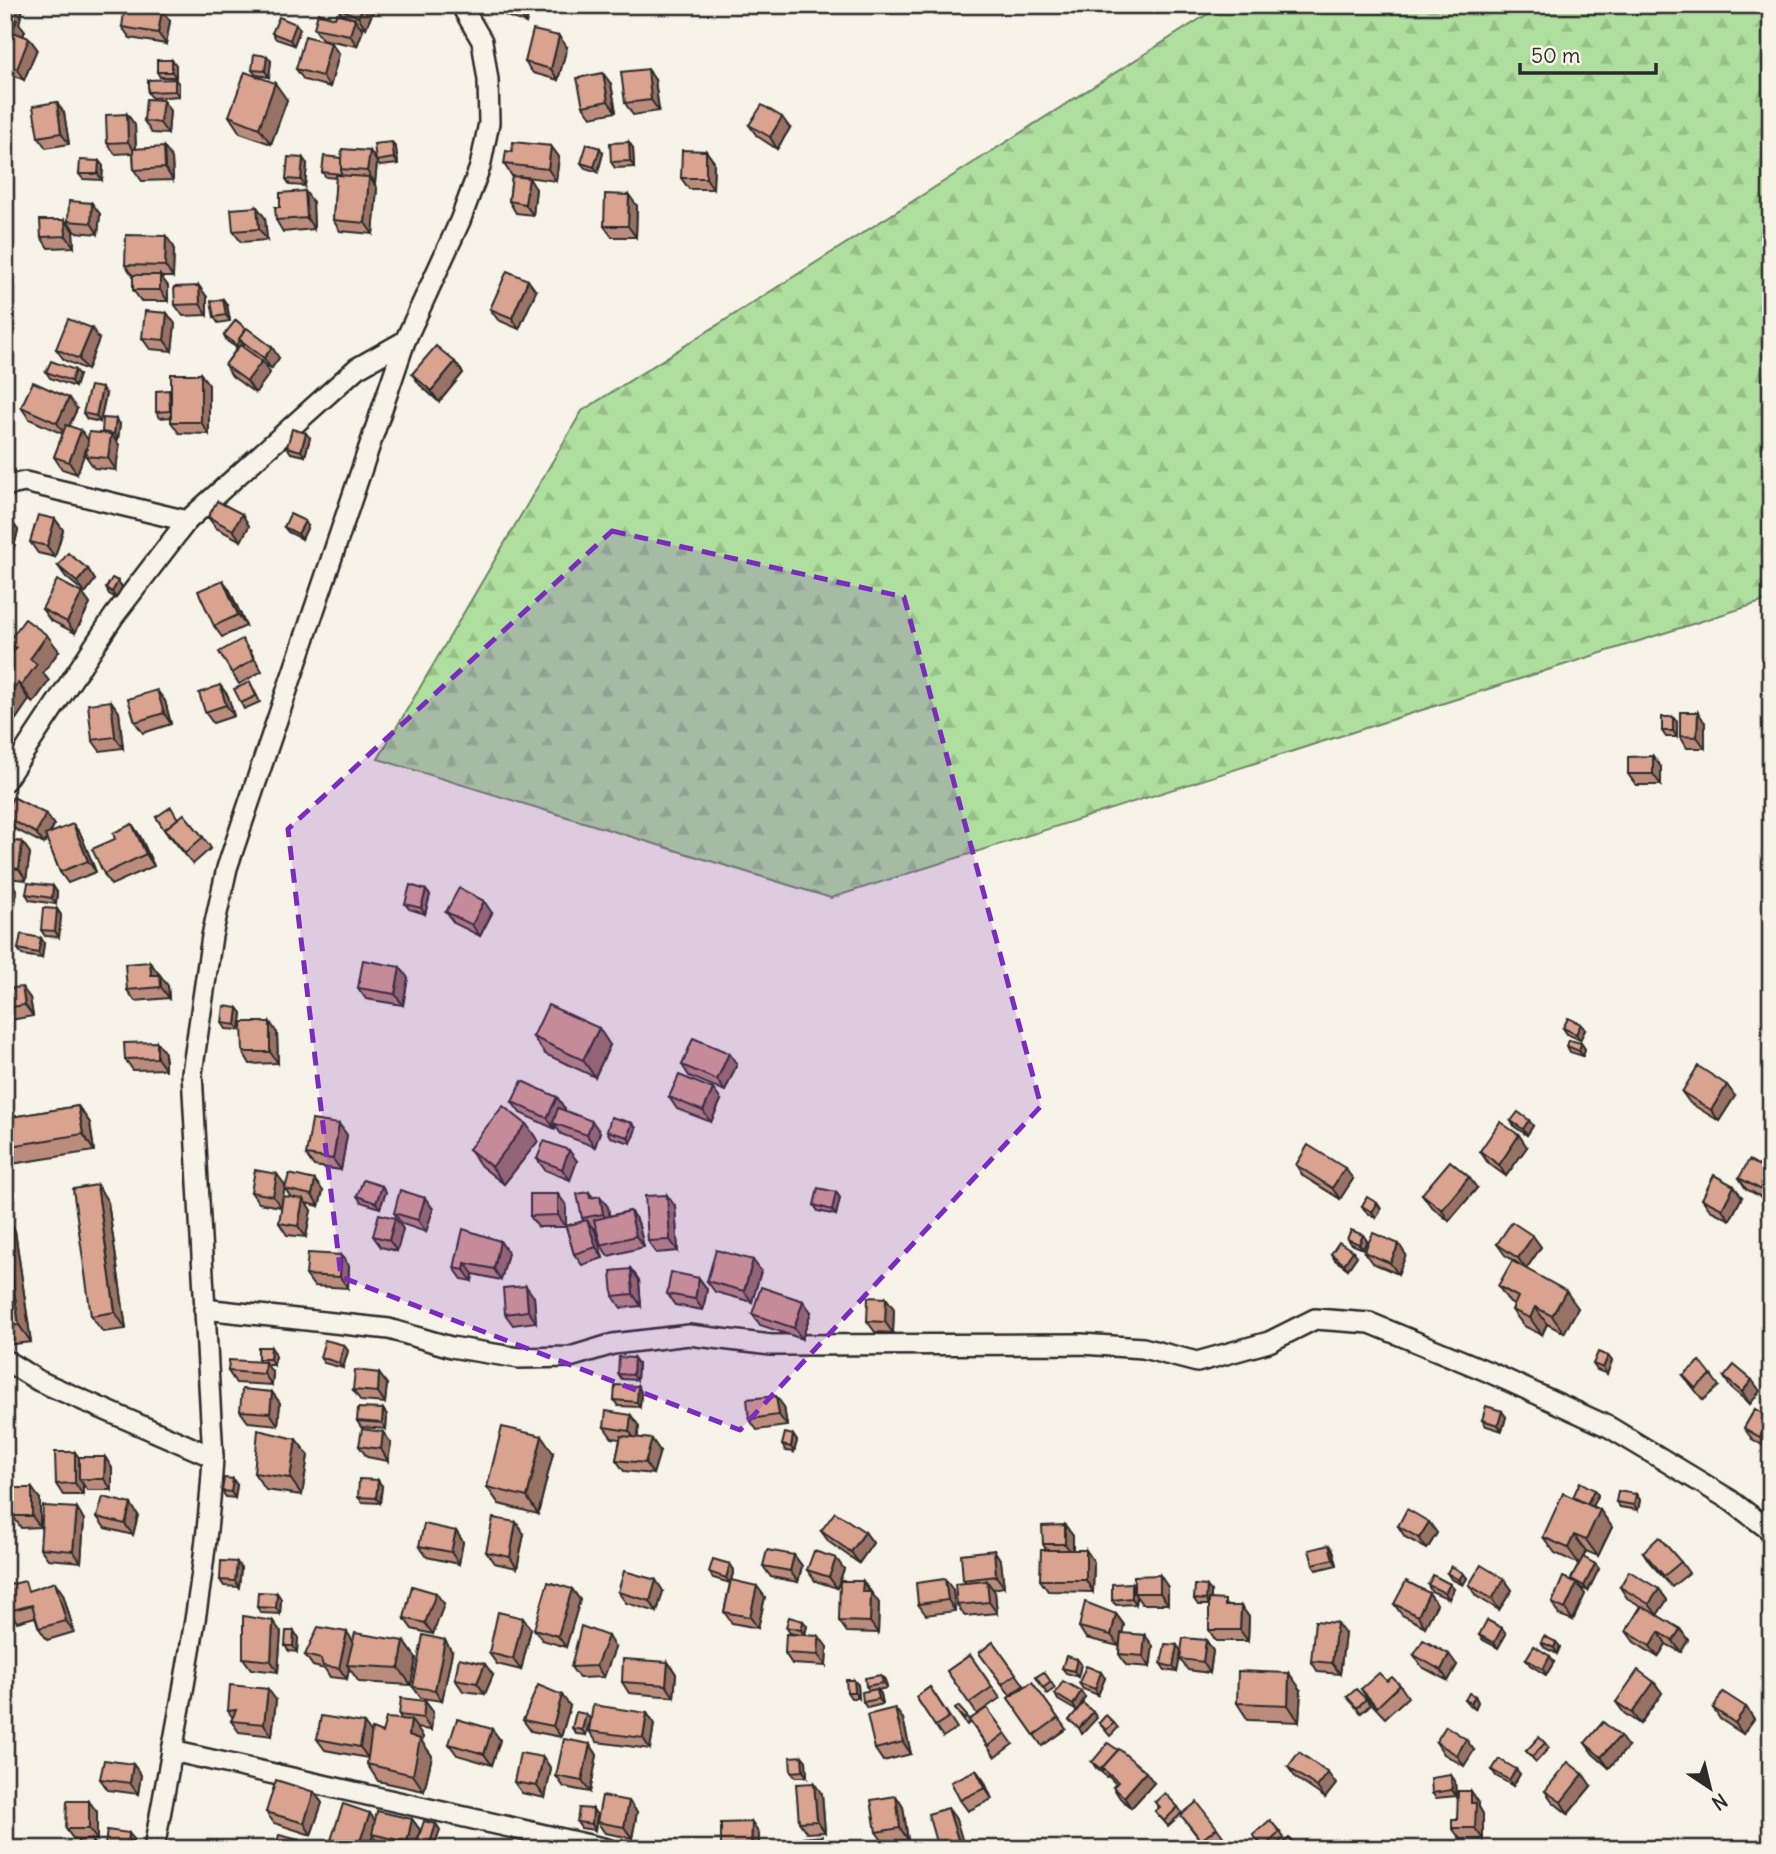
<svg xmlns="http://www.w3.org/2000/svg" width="1776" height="1854" viewBox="0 0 1776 1854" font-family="Delius,sans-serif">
	<defs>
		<pattern id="forest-firs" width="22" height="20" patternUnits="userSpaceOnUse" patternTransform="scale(1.75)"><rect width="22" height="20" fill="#afdf9e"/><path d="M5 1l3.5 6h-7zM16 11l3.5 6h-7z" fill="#97c088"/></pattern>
	</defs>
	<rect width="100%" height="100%" fill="#f7f3e8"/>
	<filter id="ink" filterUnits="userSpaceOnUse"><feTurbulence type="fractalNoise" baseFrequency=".0143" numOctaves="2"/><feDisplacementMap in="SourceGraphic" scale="14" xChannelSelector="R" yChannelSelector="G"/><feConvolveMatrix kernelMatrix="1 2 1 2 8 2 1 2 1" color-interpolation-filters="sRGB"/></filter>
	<g filter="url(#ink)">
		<polygon fill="url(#forest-firs)" stroke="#6d8564" stroke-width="2" points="1222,5 1771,5 1771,599 831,898 378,759 582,411"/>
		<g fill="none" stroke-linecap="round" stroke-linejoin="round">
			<g stroke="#2b2b2b" stroke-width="24">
				<g id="minor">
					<polyline points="5,486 25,482 187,521"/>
					<polyline points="5,781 114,616 187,521 357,368 405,341"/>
					<polyline points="204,1309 389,1329 451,1347 519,1358 570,1357 613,1344 689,1335 771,1345 1081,1344 1143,1348 1197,1362 1269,1342 1315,1319 1370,1323 1489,1372 1609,1427 1730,1500 1771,1531"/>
					<polyline points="5,1360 39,1381 213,1457"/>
					<polyline points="172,1751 607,1849"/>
					<path d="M154,1849C177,1719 206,1589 213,1457L192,1073L212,936L227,868L405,341L460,221L480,167L489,123L488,80L482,41L461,5"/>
				</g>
			</g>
			<use href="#minor" stroke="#f7f3e8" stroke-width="19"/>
		</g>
		<g fill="#bb8c7c" stroke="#2b2b2b" stroke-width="2">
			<polygon points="5,5 25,31 23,36 29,38 37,49 24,80 8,73 5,69 5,50 9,41 8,40 5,46"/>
			<polygon points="337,5 376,5 366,28 359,25 363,30 357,46 322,39 314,28 342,15 337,7"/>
			<polygon points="498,5 532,5 526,23 506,16"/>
			<polygon points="1107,5 1123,5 1121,11"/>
			<polygon points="170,21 166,44 130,38 122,27"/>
			<polygon points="300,29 294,45 276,39 272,33"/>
			<polygon points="567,47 558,80 533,73 525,62"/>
			<polygon points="339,54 330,87 304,80 296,69"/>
			<polygon points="267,56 271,61 269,77 256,75 252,70"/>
			<polygon points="172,60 176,65 176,77 160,77 157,72"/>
			<polygon points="175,79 179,84 179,96 152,98 148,92"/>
			<polygon points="655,80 659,111 633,115 625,103"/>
			<polygon points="611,84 616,112 591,117 583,106"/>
			<polygon points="5,93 13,99 12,115 5,114"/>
			<polygon points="287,100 271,144 240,133 229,116"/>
			<polygon points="170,111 168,134 152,133 144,121"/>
			<polygon points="64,113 69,144 46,148 38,137"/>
			<polygon points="127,114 135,125 136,149 172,158 173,180 142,181 134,170 133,153 115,154 107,143"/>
			<polygon points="749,125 790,128 777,149 757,136"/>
			<polygon points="551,146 559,157 556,181 518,176 536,189 533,215 516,213 509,201 512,176 504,164 512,152"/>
			<polygon points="396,148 398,164 380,166 377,163 375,183 373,182 377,188 373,234 340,231 333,220 336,178 326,177 322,172 341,158 370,151 376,160"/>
			<polygon points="633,148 634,167 615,168 611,162"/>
			<polygon points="706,151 714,162 713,189 689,189 681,178"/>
			<polygon points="603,153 598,172 585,168 581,163"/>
			<polygon points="99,161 103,166 102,180 83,179 79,174"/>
			<polygon points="307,164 305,186 290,185 286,179"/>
			<polygon points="313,202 314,229 283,232 276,220"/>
			<polygon points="637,206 636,237 612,237 604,226"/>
			<polygon points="257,207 265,218 267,240 241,242 233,231"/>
			<polygon points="100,214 98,234 75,232 68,221"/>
			<polygon points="73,231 74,247 48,248 41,237"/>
			<polygon points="174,247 173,277 161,277 168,286 168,301 141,301 133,290 133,276 125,265"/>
			<polygon points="199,286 207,297 207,315 183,316 175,305"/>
			<polygon points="536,291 519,329 498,320 490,309"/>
			<polygon points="223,299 227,305 230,321 218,323 214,317"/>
			<polygon points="167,313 175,324 172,351 150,349 142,338"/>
			<polygon points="236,320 279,358 271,369 262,362 270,373 255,393 232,376 225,365 237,348 227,341 224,335"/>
			<polygon points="99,339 87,370 64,360 56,349"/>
			<polygon points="455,362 463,373 439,402 420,385 412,374"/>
			<polygon points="46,372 79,375 75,387 50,378"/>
			<polygon points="209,385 209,434 179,433 171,422 171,417 160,418 156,412 171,393"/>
			<polygon points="106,394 100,422 87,419 83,413"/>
			<polygon points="21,407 77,409 69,426 88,440 120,424 118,439 115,439 119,445 116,470 94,468 86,456 88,443 77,474 62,469 54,457 63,434 29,419"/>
			<polygon points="310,438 305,456 291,453 287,447"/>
			<polygon points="242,514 249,526 241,541 216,528 208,517"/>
			<polygon points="5,518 18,530 13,551 5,549"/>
			<polygon points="55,519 63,530 55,557 38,553 30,542"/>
			<polygon points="308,526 302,539 288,532 284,527"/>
			<polygon points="58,566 88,569 95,580 85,593 66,577"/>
			<polygon points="118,581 122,587 116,598 109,594 106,588"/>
			<polygon points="230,591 246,626 222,637 214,626"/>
			<polygon points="82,593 90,604 75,633 50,620 42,609"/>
			<polygon points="8,642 59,651 43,673 49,681 33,703 29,700 16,719 5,712 5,663 14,651"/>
			<polygon points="250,650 262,671 239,684 232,673"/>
			<polygon points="250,682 260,702 244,709 241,703"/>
			<polygon points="220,685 228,696 234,716 213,723 205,712"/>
			<polygon points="111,701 119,712 123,748 100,751 92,740"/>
			<polygon points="165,701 171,724 143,733 135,722"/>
			<polygon points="1677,722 1677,737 1666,737 1662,731"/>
			<polygon points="1705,723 1705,748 1687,748 1680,736"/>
			<polygon points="1653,756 1661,767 1661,785 1636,785 1628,774"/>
			<polygon points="5,812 46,814 54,825 50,834 73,824 81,835 96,872 68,883 60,872 47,839 44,844 11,827 5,819"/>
			<polygon points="156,817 179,818 203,837 211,848 193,864 170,836 169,837"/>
			<polygon points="132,824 140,836 154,866 111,885 104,874 115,839"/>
			<polygon points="5,840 22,842 30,853 26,880 5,878"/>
			<polygon points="5,879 9,880 17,891 14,910 5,909"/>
			<polygon points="53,886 57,892 56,904 30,900 26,894"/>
			<polygon points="430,895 425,914 409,909 405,904"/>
			<polygon points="57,909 61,915 59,937 45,936 41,930"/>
			<polygon points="5,912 14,923 14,945 5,945"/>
			<polygon points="446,912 492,913 480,936 454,923"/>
			<polygon points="41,938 44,943 42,958 22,955 18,949"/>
			<polygon points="150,962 158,973 158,975 160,975 168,986 169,998 135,1001 127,990"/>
			<polygon points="408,978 403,1005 366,999 358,988"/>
			<polygon points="5,989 30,998 33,1016 5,1021"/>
			<polygon points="238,1008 242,1013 240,1030 226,1029 222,1023"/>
			<polygon points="1563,1028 1585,1030 1580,1040 1567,1034"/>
			<polygon points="277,1033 278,1063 250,1064 243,1052"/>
			<polygon points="533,1037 610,1045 595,1077 545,1054"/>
			<polygon points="1581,1043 1585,1049 1583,1056 1570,1052 1567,1046"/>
			<polygon points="165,1053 165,1069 133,1070 125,1059"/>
			<polygon points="729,1053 737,1064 725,1091 689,1076 682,1065"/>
			<polygon points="1682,1092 1735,1096 1719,1121 1690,1103"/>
			<polygon points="557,1097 565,1109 564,1110 600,1132 595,1147 561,1134 556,1127 555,1129 520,1113 512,1102"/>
			<polygon points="669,1097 721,1100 711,1122 677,1109"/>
			<polygon points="78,1106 90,1123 94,1151 5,1165 5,1118"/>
			<polygon points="1511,1121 1533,1126 1527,1135 1515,1127"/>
			<polygon points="339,1124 347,1135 341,1170 314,1166 306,1155"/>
			<polygon points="526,1124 538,1141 504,1184 481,1166 469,1149"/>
			<polygon points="636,1128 631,1143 610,1137 607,1131"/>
			<polygon points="1527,1147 1506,1176 1488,1163 1480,1151"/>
			<polygon points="537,1159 577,1161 570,1180 545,1170"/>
			<polygon points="1296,1165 1353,1179 1340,1199 1303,1176"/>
			<polygon points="1771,1172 1771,1202 1746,1189 1739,1178"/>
			<polygon points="97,1185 108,1202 126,1329 103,1332 91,1316"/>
			<polygon points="285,1185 281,1207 259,1203 251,1192"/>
			<polygon points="382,1186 386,1192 380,1208 361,1202 357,1196"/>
			<polygon points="1477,1188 1449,1221 1430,1205 1422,1194"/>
			<polygon points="285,1189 323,1191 319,1206 306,1203 311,1210 306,1237 287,1235 279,1223 291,1197"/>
			<polygon points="589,1192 593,1197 608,1207 609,1216 630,1211 638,1222 644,1247 608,1256 601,1245 596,1228 593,1228 595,1231 603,1258 582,1265 574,1254 566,1227 538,1227 530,1216 566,1205 566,1226 584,1221 582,1218"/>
			<polygon points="836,1192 840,1198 836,1215 818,1211 814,1205"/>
			<polygon points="1742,1197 1730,1220 1710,1210 1702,1199"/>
			<polygon points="425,1198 433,1209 426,1232 402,1224 394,1213"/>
			<polygon points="1377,1203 1381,1209 1376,1218 1366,1212 1362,1206"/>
			<polygon points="675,1206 678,1251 656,1253 648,1241"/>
			<polygon points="5,1217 15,1231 31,1342 5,1345"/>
			<polygon points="395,1218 403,1229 397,1251 381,1247 373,1236"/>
			<polygon points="1363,1235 1367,1241 1363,1249 1351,1244 1347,1239"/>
			<polygon points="1533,1236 1541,1247 1526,1269 1578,1308 1564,1333 1547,1324 1542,1335 1524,1326 1512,1310 1514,1305 1510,1303 1498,1286 1519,1264 1505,1255 1497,1244"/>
			<polygon points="500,1241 508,1253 501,1280 473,1274 472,1281 462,1279 454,1268"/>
			<polygon points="1353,1251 1357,1256 1348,1269 1335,1260 1331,1254"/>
			<polygon points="1364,1252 1406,1255 1398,1274 1372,1263"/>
			<polygon points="341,1255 349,1266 348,1288 314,1286 306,1275"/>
			<polygon points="631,1269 639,1280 641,1306 621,1308 613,1296"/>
			<polygon points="761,1271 752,1302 715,1292 707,1281"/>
			<polygon points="699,1278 707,1289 703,1310 675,1305 667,1294"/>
			<polygon points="534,1297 536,1322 513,1325 505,1314"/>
			<polygon points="886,1298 894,1309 893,1333 875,1332 867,1321"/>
			<polygon points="811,1312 802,1339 760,1325 752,1314"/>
			<polygon points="344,1345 348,1351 343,1368 324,1363 320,1357"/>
			<polygon points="275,1353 274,1365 266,1365 273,1373 272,1385 236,1383 228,1371 260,1362 258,1359"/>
			<polygon points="1608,1356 1612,1361 1607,1374 1597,1370 1593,1364"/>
			<polygon points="634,1358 638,1364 637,1380 622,1379 618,1374"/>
			<polygon points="1683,1375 1711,1375 1719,1386 1703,1400"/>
			<polygon points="1724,1377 1760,1391 1750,1404 1731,1388"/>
			<polygon points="387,1384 385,1403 361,1401 353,1390"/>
			<polygon points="638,1386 641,1392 640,1407 618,1406 614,1400"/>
			<polygon points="272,1392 280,1403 278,1425 248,1422 240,1411"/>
			<polygon points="784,1407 787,1426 757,1430 749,1419"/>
			<polygon points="383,1409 387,1415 386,1429 361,1427 357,1421"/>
			<polygon points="1755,1409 1771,1419 1771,1442 1767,1448 1752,1439 1744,1428"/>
			<polygon points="1506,1417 1502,1431 1486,1426 1482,1420"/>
			<polygon points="639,1426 637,1438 660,1451 653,1474 624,1471 616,1460 620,1439 612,1438 604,1427"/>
			<polygon points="793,1435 797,1441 794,1452 786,1451 782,1445"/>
			<polygon points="391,1443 388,1461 367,1457 359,1446"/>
			<polygon points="553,1453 538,1514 499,1504 487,1487"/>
			<polygon points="308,1455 302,1495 266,1490 254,1473"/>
			<polygon points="105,1457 112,1468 112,1490 87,1490 83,1484 83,1495 63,1495 56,1484 79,1458"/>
			<polygon points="237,1485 235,1498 226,1497 222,1491"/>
			<polygon points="382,1486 380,1503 362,1502 358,1497"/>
			<polygon points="1594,1490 1598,1495 1592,1506 1600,1510 1612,1527 1598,1556 1586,1551 1583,1558 1595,1564 1599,1569 1588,1591 1580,1587 1585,1594 1573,1620 1559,1615 1552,1603 1572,1581 1571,1579 1579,1564 1555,1553 1543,1537 1573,1497"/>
			<polygon points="1636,1494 1640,1500 1638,1510 1620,1507 1616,1502"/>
			<polygon points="40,1499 40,1527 21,1528 13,1516"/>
			<polygon points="77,1508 84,1520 81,1562 48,1559 40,1548"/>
			<polygon points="138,1515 133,1535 105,1528 97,1517"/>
			<polygon points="1429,1522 1437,1533 1427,1549 1405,1537 1398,1526"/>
			<polygon points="1065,1525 1073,1536 1073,1550 1086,1550 1094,1562 1093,1592 1048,1591 1040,1580 1046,1550 1043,1544"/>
			<polygon points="456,1531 463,1542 459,1564 427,1557 419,1546"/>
			<polygon points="821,1531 865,1532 873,1543 859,1563 829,1542"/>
			<polygon points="524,1534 517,1568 494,1563 486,1552"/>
			<polygon points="994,1550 1001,1561 1004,1587 993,1589 995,1592 997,1613 965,1616 957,1605 966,1583 963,1580"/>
			<polygon points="1333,1550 1337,1565 1316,1570 1313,1564"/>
			<polygon points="1643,1552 1681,1562 1689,1573 1672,1587 1650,1563"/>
			<polygon points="794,1555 802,1566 798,1582 771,1577 763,1566"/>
			<polygon points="730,1564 734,1570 731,1580 765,1597 758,1628 732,1623 724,1612 730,1583 713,1578 709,1572"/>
			<polygon points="241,1568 239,1587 224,1586 220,1580"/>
			<polygon points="844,1569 837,1588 815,1581 807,1570"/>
			<polygon points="1447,1573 1463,1573 1467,1578 1463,1585 1451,1579"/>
			<polygon points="1504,1579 1512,1590 1499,1610 1476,1596 1469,1585"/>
			<polygon points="863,1581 879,1603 878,1633 847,1632 839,1621"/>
			<polygon points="1132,1583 1134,1586 1168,1587 1168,1604 1142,1604 1136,1596 1136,1604 1116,1605 1112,1600"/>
			<polygon points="1428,1585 1454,1589 1449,1599 1431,1591"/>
			<polygon points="1620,1587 1659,1589 1667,1600 1657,1615 1680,1629 1688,1640 1681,1652 1666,1644 1658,1657 1634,1642 1626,1631 1641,1606 1627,1598"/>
			<polygon points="572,1589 580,1600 566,1647 542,1640 534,1629"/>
			<polygon points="31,1590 63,1594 74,1632 47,1640 39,1628 35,1617 17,1622 9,1611"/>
			<polygon points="953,1590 955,1611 926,1615 918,1604"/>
			<polygon points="663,1591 657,1612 626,1603 618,1592"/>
			<polygon points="1211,1591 1211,1599 1229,1606 1241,1606 1249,1617 1248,1641 1216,1641 1209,1630 1209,1605 1198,1605 1194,1599"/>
			<polygon points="277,1593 281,1599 280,1614 261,1613 257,1607"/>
			<polygon points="1429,1593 1437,1604 1425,1627 1402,1615 1394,1604"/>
			<polygon points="444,1604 433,1634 412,1629 404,1618"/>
			<polygon points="1116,1614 1124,1625 1122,1633 1153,1646 1150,1667 1126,1665 1119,1654 1120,1641 1119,1646 1086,1638 1079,1627"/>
			<polygon points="803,1621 807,1626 805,1635 827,1647 826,1666 792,1664 785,1653 799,1635 790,1633 786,1627"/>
			<polygon points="1502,1628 1506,1634 1498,1648 1483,1640 1479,1635"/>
			<polygon points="531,1629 521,1670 497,1664 489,1653"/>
			<polygon points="281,1632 278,1672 251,1669 243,1658"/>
			<polygon points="1345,1634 1340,1674 1318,1672 1311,1661"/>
			<polygon points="298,1637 297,1652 289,1651 285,1646"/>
			<polygon points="1206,1640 1213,1651 1210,1673 1188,1670 1180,1659"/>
			<polygon points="353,1641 404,1641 416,1658 411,1685 359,1682 349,1668 347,1679 330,1677 325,1669 313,1666 305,1655"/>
			<polygon points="993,1642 1024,1685 1010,1695 979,1653"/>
			<polygon points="1541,1642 1556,1642 1560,1647 1557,1654 1545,1648"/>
			<polygon points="615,1648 604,1677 579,1678 571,1667"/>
			<polygon points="1181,1651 1177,1672 1165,1670 1161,1664"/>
			<polygon points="452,1652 442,1701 421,1698 413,1687"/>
			<polygon points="970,1655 1000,1698 977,1714 947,1671"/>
			<polygon points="1414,1655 1457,1665 1448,1681 1422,1667"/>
			<polygon points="1077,1659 1081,1664 1078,1677 1066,1673 1062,1668"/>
			<polygon points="1526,1659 1554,1662 1546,1675 1530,1665"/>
			<polygon points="668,1662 676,1674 674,1697 629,1693 622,1682"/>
			<polygon points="1044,1672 1055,1688 1047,1694 1036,1677"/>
			<polygon points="493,1675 485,1694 463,1691 455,1679"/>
			<polygon points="881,1675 885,1680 887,1688 878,1690 881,1694 883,1704 867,1708 863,1702 869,1690 866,1686"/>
			<polygon points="1105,1678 1098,1695 1083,1689 1079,1683"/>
			<polygon points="1387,1681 1400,1685 1408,1697 1385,1718 1369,1701 1361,1689"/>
			<polygon points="1032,1682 1066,1729 1042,1746 1008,1698"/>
			<polygon points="1654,1682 1662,1693 1640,1724 1624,1713 1616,1702"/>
			<polygon points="858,1685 859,1698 851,1698 847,1692"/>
			<polygon points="930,1687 957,1728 943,1737 916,1697"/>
			<polygon points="1301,1690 1299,1722 1248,1720 1237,1703"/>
			<polygon points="1055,1694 1085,1697 1077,1711 1058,1700"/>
			<polygon points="1475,1696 1478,1702 1475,1709 1469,1705 1465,1700"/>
			<polygon points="1347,1697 1366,1699 1370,1705 1361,1713"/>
			<polygon points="276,1700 272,1736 239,1732 231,1721 233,1718 228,1711"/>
			<polygon points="425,1701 433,1712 431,1730 416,1728 423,1737 422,1742 432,1756 424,1791 378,1781 367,1764 368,1758 325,1750 317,1739 382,1733 402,1720 399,1715"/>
			<polygon points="570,1706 561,1737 531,1731 523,1720"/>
			<polygon points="1746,1707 1754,1719 1743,1734 1720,1719 1713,1708"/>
			<polygon points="987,1708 1013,1744 995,1757 970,1722 967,1725 955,1709 967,1716 969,1720"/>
			<polygon points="647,1713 654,1724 650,1749 597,1742 589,1731"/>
			<polygon points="586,1714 590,1719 586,1735 576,1734 572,1728"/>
			<polygon points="903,1719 911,1754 883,1761 875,1749"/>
			<polygon points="1099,1723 1114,1723 1118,1728 1110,1736"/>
			<polygon points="492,1729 500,1740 492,1765 457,1755 449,1744"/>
			<polygon points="1436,1742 1474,1750 1464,1766 1444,1754"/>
			<polygon points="1545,1743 1549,1748 1536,1762 1526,1751"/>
			<polygon points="1585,1743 1628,1747 1609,1768 1593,1754"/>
			<polygon points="590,1744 597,1755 590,1792 564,1787 556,1776"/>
			<polygon points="802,1756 806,1761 807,1777 795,1777 791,1772"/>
			<polygon points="543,1757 551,1769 545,1798 522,1793 514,1782"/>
			<polygon points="1092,1762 1154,1783 1131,1808 1120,1798 1113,1787 1116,1784 1108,1776 1107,1777 1096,1768"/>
			<polygon points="133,1764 141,1775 138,1794 108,1790 100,1779"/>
			<polygon points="1288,1767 1336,1784 1325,1798 1296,1778"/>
			<polygon points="1516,1769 1520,1774 1513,1786 1496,1776 1492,1770"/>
			<polygon points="976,1770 984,1781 992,1799 968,1811 960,1800"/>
			<polygon points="1451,1775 1455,1781 1456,1796 1436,1798 1432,1793"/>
			<polygon points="1591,1786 1568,1814 1553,1802 1545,1791"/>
			<polygon points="1471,1791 1479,1803 1479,1807 1483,1814 1483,1839 1460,1839 1452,1828 1457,1820"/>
			<polygon points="314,1792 322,1803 311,1835 274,1823 266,1812"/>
			<polygon points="822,1794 825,1832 807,1833 799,1822"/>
			<polygon points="896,1796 903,1807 908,1840 884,1843 876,1832"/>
			<polygon points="1155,1802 1178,1807 1182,1813 1168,1826 1155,1811 1159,1808"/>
			<polygon points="97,1812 97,1840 92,1840 96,1846 96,1849 78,1849 78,1840 74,1840 66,1829"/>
			<polygon points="637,1812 632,1838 605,1833 597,1822"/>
			<polygon points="597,1815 595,1830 581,1828 577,1822"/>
			<polygon points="1181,1815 1217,1828 1225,1839 1212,1849 1207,1849"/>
			<polygon points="412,1819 420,1830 418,1839 436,1824 440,1830 433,1849 424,1849 421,1848 417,1842 415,1849 394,1849 380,1845 373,1836 368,1849 337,1849 331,1840 375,1821"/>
			<polygon points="1280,1832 1284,1838 1272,1849 1265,1849 1253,1835"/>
			<polygon points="133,1838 132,1849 108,1849 105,1845"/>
		</g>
		<g fill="#987265" stroke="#2b2b2b" stroke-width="2">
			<polygon points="13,5 24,5 19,24 25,31 19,45 11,33 16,22 11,15"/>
			<polygon points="364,5 376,5 366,28 358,17"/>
			<polygon points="520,5 532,5 526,23 518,12"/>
			<polygon points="1116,5 1123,5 1121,11"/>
			<polygon points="162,10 170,21 166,44 158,33"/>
			<polygon points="355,19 363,30 357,46 350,35"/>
			<polygon points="296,24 300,29 294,45 290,40"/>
			<polygon points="559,36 567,47 558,80 551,69"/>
			<polygon points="29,38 37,49 24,80 17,69"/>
			<polygon points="331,43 339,54 330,87 322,76"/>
			<polygon points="267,56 271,61 269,77 265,71"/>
			<polygon points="172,60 176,65 176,77 172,72"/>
			<polygon points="648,69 655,80 659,111 651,100"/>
			<polygon points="603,73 611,84 616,112 608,101"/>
			<polygon points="175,79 179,84 179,96 175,91"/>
			<polygon points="275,83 287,100 271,144 259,128"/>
			<polygon points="9,93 13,99 12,115 8,109"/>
			<polygon points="163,100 170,111 168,134 160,123"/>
			<polygon points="57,102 64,113 69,144 61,133"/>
			<polygon points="127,114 135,125 136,153 128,142"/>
			<polygon points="782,117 790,128 777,149 770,137"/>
			<polygon points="392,142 396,148 398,164 394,158"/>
			<polygon points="629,142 633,148 634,167 630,161"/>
			<polygon points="551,146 559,157 556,181 548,169"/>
			<polygon points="164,147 172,158 173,180 165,168"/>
			<polygon points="600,148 603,153 598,172 594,167"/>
			<polygon points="370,151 377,162 375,183 367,171"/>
			<polygon points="706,151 714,162 713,189 706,178"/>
			<polygon points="303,158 307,164 305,186 301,180"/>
			<polygon points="99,161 103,166 102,180 98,174"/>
			<polygon points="369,177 377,188 373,234 365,223"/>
			<polygon points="529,178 536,189 533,215 525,204"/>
			<polygon points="305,191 313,202 314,229 307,218"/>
			<polygon points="629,195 637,206 636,237 628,226"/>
			<polygon points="92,203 100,214 98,234 91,223"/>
			<polygon points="257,207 265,218 267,240 259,229"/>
			<polygon points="65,220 73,231 74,247 66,236"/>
			<polygon points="166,236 174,247 173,277 165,266"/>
			<polygon points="160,275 168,286 168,301 160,290"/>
			<polygon points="528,280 536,291 519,329 512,318"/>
			<polygon points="199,286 207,297 207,315 200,304"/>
			<polygon points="223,299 227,305 230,321 226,315"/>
			<polygon points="167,313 175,324 172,351 164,340"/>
			<polygon points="92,328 99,339 87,370 79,359"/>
			<polygon points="240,340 244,346 240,350 236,345"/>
			<polygon points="272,347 279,358 271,369 264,358"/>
			<polygon points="262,361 270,373 255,393 247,381"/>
			<polygon points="455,362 463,373 439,402 431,391"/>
			<polygon points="75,370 79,375 75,387 71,381"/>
			<polygon points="201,374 209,385 209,434 201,422"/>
			<polygon points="102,388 106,394 100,422 96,416"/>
			<polygon points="69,398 77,409 65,435 57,423"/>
			<polygon points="116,419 120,424 118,439 114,434"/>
			<polygon points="81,430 89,441 77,474 69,462"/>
			<polygon points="306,433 310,438 305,456 301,451"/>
			<polygon points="111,434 119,445 116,470 108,458"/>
			<polygon points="242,514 249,526 241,541 233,530"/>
			<polygon points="10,519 18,530 13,551 5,539"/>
			<polygon points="55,519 63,530 55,557 47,546"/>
			<polygon points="305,521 308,526 302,539 298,534"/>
			<polygon points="88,569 95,580 85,593 77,582"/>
			<polygon points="223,580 230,591 246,626 238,615"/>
			<polygon points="118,581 122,587 116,598 112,592"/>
			<polygon points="82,593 90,604 75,633 67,622"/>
			<polygon points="47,635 59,651 43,673 49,681 33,703 21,686 30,659"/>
			<polygon points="18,683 29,700 16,719 5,704 5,700"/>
			<polygon points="220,685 228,696 234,716 226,705"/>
			<polygon points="157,690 165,701 171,724 164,713"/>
			<polygon points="111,701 119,712 123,748 115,737"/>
			<polygon points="1698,712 1705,723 1705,748 1697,737"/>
			<polygon points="1673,717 1677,722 1677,737 1673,731"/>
			<polygon points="1653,756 1661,767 1661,785 1653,774"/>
			<polygon points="46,814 54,825 44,844 36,833"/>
			<polygon points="73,824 81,835 96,872 88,861"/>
			<polygon points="132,824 140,836 154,866 146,854"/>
			<polygon points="22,842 30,853 26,880 19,869"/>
			<polygon points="9,880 17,891 14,910 6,899"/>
			<polygon points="53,886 57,892 56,904 52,898"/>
			<polygon points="426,890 430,895 425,914 421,908"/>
			<polygon points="484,901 492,913 480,936 472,925"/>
			<polygon points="57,909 61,915 59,937 55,931"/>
			<polygon points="6,912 14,923 14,945 6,934"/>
			<polygon points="41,938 44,943 42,958 38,953"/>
			<polygon points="150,962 158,973 159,987 151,975"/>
			<polygon points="400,967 408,978 403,1005 395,994"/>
			<polygon points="160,975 168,986 169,998 161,987"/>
			<polygon points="22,987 30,998 33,1016 25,1005"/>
			<polygon points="238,1008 242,1013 240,1030 236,1025"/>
			<polygon points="270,1022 277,1033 278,1063 270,1052"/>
			<polygon points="1581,1024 1585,1030 1580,1040 1576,1034"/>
			<polygon points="599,1028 610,1045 595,1077 583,1060"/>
			<polygon points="157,1042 165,1053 165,1069 157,1058"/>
			<polygon points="1581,1043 1585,1049 1583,1056 1579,1051"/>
			<polygon points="729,1053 737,1064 725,1091 717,1080"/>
			<polygon points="1727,1085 1735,1096 1719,1121 1711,1110"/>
			<polygon points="713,1089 721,1100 711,1122 703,1111"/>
			<polygon points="557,1097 565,1109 557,1125 553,1123 556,1127 555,1129 547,1118"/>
			<polygon points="78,1106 90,1123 94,1151 83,1134"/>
			<polygon points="1529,1120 1533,1126 1527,1135 1523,1129"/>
			<polygon points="592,1121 600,1132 595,1147 587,1135"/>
			<polygon points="632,1123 636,1128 631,1143 628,1137"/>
			<polygon points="339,1124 347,1135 341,1170 333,1159"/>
			<polygon points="526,1124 538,1141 504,1184 492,1167"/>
			<polygon points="1519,1135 1527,1147 1506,1176 1499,1165"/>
			<polygon points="569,1150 577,1161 570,1180 562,1169"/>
			<polygon points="1345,1168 1353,1179 1340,1199 1332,1188"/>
			<polygon points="277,1174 285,1185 281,1207 273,1196"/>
			<polygon points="1469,1177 1477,1188 1449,1221 1442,1210"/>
			<polygon points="315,1180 323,1191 319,1206 312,1195"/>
			<polygon points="97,1185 108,1202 126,1329 115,1312"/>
			<polygon points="382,1186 386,1192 380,1208 376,1203"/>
			<polygon points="1734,1186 1742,1197 1730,1220 1722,1209"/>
			<polygon points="836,1192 840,1198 836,1215 832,1210"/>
			<polygon points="558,1194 566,1205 566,1227 558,1215"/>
			<polygon points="667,1195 675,1206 678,1251 670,1240"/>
			<polygon points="600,1196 608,1207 611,1225 603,1214"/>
			<polygon points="425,1198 433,1209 426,1232 418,1220"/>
			<polygon points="303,1199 311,1210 306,1237 298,1226"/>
			<polygon points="1377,1203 1381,1209 1376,1218 1372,1212"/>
			<polygon points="630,1211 638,1222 644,1247 636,1236"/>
			<polygon points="5,1217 15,1231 31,1342 19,1325 5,1227"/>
			<polygon points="395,1218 403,1229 397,1251 389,1240"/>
			<polygon points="587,1220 595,1231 603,1258 596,1247"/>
			<polygon points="1363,1235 1367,1241 1363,1249 1359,1244"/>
			<polygon points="1533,1236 1541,1247 1526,1269 1518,1258"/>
			<polygon points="500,1241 508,1253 501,1280 494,1269"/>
			<polygon points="1399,1244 1406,1255 1398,1274 1390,1263"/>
			<polygon points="1353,1251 1357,1256 1348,1269 1344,1264"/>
			<polygon points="341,1255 349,1266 348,1288 340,1277"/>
			<polygon points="753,1260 761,1271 752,1302 744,1291"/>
			<polygon points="465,1263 473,1274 472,1281 464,1270"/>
			<polygon points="631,1269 639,1280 641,1306 633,1294"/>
			<polygon points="699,1278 707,1289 703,1310 695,1299"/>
			<polygon points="526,1286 534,1297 536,1322 528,1311"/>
			<polygon points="1566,1291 1578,1308 1564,1333 1552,1316"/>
			<polygon points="886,1298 894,1309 893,1333 885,1322"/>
			<polygon points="803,1301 811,1312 802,1339 794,1328"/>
			<polygon points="1535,1307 1547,1324 1542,1335 1530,1318"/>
			<polygon points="344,1345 348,1351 343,1368 339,1363"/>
			<polygon points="271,1347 275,1353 274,1365 270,1359"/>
			<polygon points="1608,1356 1612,1361 1607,1374 1603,1368"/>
			<polygon points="634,1358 638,1364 637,1380 633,1375"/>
			<polygon points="265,1362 273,1373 272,1385 264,1374"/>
			<polygon points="379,1373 387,1384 385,1403 378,1392"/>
			<polygon points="1752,1380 1760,1391 1750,1404 1742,1392"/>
			<polygon points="638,1386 641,1392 640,1407 637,1402"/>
			<polygon points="272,1392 280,1403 278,1425 270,1413"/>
			<polygon points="776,1396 784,1407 787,1426 779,1415"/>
			<polygon points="383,1409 387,1415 386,1429 382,1423"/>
			<polygon points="1502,1411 1506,1417 1502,1431 1498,1425"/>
			<polygon points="631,1415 639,1426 637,1442 629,1431"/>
			<polygon points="1770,1418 1771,1442 1767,1448 1760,1437"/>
			<polygon points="383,1432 391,1443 388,1461 381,1449"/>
			<polygon points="793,1435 797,1441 794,1452 791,1447"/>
			<polygon points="542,1436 553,1453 538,1514 527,1497"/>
			<polygon points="296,1439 308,1455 302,1495 290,1478"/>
			<polygon points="652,1439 660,1451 653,1474 645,1463"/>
			<polygon points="75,1452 83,1463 79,1479 83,1484 83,1495 75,1483"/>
			<polygon points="105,1457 112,1468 112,1490 104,1479"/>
			<polygon points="233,1479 237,1485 235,1498 231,1492"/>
			<polygon points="378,1480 382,1486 380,1503 376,1498"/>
			<polygon points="32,1488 40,1499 40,1527 32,1516"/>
			<polygon points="1594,1490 1598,1495 1590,1510 1587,1505"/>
			<polygon points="1636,1494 1640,1500 1638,1510 1634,1505"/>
			<polygon points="131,1504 138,1515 133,1535 125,1524"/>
			<polygon points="77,1508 84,1520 81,1562 73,1551"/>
			<polygon points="1600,1510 1612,1527 1598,1556 1586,1540"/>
			<polygon points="516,1522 524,1534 517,1568 510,1557"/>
			<polygon points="1429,1522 1437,1533 1427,1549 1419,1538"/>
			<polygon points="1065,1525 1073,1536 1073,1555 1065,1544"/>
			<polygon points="456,1531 463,1542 459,1564 451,1552"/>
			<polygon points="865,1532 873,1543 859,1563 851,1552"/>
			<polygon points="1574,1535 1586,1551 1580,1565 1568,1548"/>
			<polygon points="1329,1545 1333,1550 1337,1565 1333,1559"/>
			<polygon points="994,1550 1001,1561 1004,1587 996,1576"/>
			<polygon points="1086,1550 1094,1562 1093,1592 1086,1580"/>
			<polygon points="794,1555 802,1566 798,1582 790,1571"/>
			<polygon points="836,1558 844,1569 837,1588 829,1577"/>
			<polygon points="237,1562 241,1568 239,1587 235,1581"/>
			<polygon points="730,1564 734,1570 730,1583 726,1578"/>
			<polygon points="1595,1564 1599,1569 1588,1591 1584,1586"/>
			<polygon points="1463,1573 1467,1578 1463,1585 1459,1580"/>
			<polygon points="1160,1575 1168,1587 1168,1604 1160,1593"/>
			<polygon points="945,1579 953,1590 955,1611 948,1600"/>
			<polygon points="1504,1579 1512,1590 1499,1610 1492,1599"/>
			<polygon points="656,1580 663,1591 657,1612 650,1601"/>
			<polygon points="863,1581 870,1593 862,1592"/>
			<polygon points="987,1581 995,1592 997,1613 989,1602"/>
			<polygon points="55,1582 63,1594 74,1632 66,1621"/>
			<polygon points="1132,1583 1136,1589 1134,1593 1136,1596 1136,1604 1132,1598"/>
			<polygon points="1577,1583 1585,1594 1573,1620 1565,1609"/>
			<polygon points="1450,1584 1454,1589 1449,1599 1445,1593"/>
			<polygon points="757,1586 765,1597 758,1628 750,1617"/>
			<polygon points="1207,1586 1211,1591 1210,1606 1206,1600"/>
			<polygon points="572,1589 580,1600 566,1647 558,1636"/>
			<polygon points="1659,1589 1667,1600 1657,1615 1649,1604"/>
			<polygon points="871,1592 879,1603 878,1633 870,1622"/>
			<polygon points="277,1593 281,1599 280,1614 276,1608"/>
			<polygon points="436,1593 444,1604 433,1634 425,1623"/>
			<polygon points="1429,1593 1437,1604 1425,1627 1418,1616"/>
			<polygon points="1241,1606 1249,1617 1248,1641 1240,1630"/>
			<polygon points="1116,1614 1124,1625 1119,1646 1111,1635"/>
			<polygon points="523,1618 531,1629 521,1670 513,1659"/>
			<polygon points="273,1621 281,1632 278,1672 271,1661"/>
			<polygon points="803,1621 807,1626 804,1636 801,1630"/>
			<polygon points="1337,1623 1345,1634 1340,1674 1332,1663"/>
			<polygon points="1502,1628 1506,1634 1498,1648 1494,1643"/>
			<polygon points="1680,1629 1688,1640 1681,1652 1673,1641"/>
			<polygon points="294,1631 298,1637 297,1652 293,1646"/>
			<polygon points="347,1632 355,1644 347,1665 349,1668 347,1679 339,1668"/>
			<polygon points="1659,1632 1666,1644 1658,1657 1650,1646"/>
			<polygon points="1145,1635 1153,1646 1150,1667 1143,1656"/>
			<polygon points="608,1636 615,1648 604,1677 596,1666"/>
			<polygon points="819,1636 827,1647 826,1666 818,1655"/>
			<polygon points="445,1640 452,1652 442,1701 435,1690"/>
			<polygon points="1206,1640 1213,1651 1210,1673 1203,1662"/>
			<polygon points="404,1641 416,1658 411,1685 399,1668"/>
			<polygon points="1556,1642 1560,1647 1557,1654 1554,1648"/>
			<polygon points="1177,1645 1181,1651 1177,1672 1173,1667"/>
			<polygon points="1449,1654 1457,1665 1448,1681 1441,1670"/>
			<polygon points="1550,1656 1554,1662 1546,1675 1543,1669"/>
			<polygon points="1077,1659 1081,1664 1078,1677 1074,1671"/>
			<polygon points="668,1662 676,1674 674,1697 666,1685"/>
			<polygon points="485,1664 493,1675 485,1694 477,1683"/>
			<polygon points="1101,1672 1105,1678 1098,1695 1095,1689"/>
			<polygon points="1289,1673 1301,1690 1299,1722 1288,1705"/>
			<polygon points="881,1675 885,1680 887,1688 883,1683"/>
			<polygon points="854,1680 858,1685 859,1698 855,1692"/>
			<polygon points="1654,1682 1662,1693 1640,1724 1632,1713"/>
			<polygon points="268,1689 276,1700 272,1736 264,1724"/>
			<polygon points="877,1689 881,1694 883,1704 879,1699"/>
			<polygon points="1081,1691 1085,1697 1077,1711 1073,1705"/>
			<polygon points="562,1695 570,1706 561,1737 553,1726"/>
			<polygon points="1475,1696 1478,1702 1475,1709 1471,1703"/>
			<polygon points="425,1701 433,1712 431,1730 423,1718"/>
			<polygon points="1746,1707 1754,1719 1743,1734 1735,1723"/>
			<polygon points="895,1708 903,1719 911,1754 903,1742"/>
			<polygon points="1093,1712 1097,1718 1082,1734 1079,1728"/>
			<polygon points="647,1713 654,1724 650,1749 643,1738"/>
			<polygon points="586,1714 590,1719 586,1735 582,1730"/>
			<polygon points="411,1720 423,1737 422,1742 432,1756 424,1791 413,1775 409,1735"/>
			<polygon points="364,1723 372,1734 368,1758 360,1747"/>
			<polygon points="492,1729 500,1740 492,1765 484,1754"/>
			<polygon points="1620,1736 1628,1747 1609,1768 1601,1757"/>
			<polygon points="1466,1739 1474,1750 1464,1766 1457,1755"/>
			<polygon points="590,1744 597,1755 590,1792 582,1781"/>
			<polygon points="802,1756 806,1761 807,1777 803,1771"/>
			<polygon points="543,1757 551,1769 545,1798 537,1786"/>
			<polygon points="133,1764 141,1775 138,1794 130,1783"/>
			<polygon points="1516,1769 1520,1774 1513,1786 1509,1780"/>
			<polygon points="976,1770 984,1781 992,1799 985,1788"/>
			<polygon points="1146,1772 1154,1783 1131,1808 1124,1797"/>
			<polygon points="1328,1773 1336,1784 1325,1798 1317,1787"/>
			<polygon points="1583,1774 1591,1786 1568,1814 1561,1802"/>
			<polygon points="1451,1775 1455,1781 1456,1796 1452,1790"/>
			<polygon points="814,1783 822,1794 825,1832 817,1821"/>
			<polygon points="1471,1791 1479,1803 1479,1807 1483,1814 1483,1839 1475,1828 1471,1803"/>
			<polygon points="314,1792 322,1803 311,1835 304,1823"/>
			<polygon points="896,1796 903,1807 908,1840 900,1828"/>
			<polygon points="89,1801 97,1812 97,1840 89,1829"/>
			<polygon points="629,1801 637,1812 632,1838 624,1827"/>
			<polygon points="948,1808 956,1819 965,1849 961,1849"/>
			<polygon points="593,1809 597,1815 595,1830 592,1824"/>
			<polygon points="370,1813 377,1824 368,1849 357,1849"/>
			<polygon points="412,1819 420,1830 415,1849 411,1849 407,1842"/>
			<polygon points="752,1822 759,1834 759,1849 751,1849"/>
			<polygon points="436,1824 440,1830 433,1849 431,1849 429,1846"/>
			<polygon points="129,1833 133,1838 132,1849 129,1849 128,1847"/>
			<polygon points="822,1836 826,1842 827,1849 824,1849"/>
			<polygon points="92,1840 96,1846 96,1849 92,1849"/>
			<polygon points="299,1840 303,1846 302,1849 296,1849"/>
		</g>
		<g fill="#d9a390" stroke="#2b2b2b" stroke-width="2">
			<polygon points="5,5 13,5 11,15 5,13"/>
			<polygon points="125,5 162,10 158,33 122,27"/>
			<polygon points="337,5 364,5 358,17 337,7"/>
			<polygon points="498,5 520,5 518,12"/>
			<polygon points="318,13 335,18 337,13 355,19 350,35 314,28"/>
			<polygon points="5,15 17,20 11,33 5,31"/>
			<polygon points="279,17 296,24 290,40 272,33"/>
			<polygon points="533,30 559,36 551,69 525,62"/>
			<polygon points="13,32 29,38 17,69 5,64 5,50"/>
			<polygon points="305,36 331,43 322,76 296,69"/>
			<polygon points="254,54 267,56 265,71 252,70"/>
			<rect x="157" y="60" width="15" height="12"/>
			<polygon points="648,69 651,100 625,103 621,72"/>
			<polygon points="245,72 275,83 259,128 229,116"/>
			<polygon points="603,73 608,101 583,106 577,78"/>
			<polygon points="175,79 175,91 148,92 148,80"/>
			<polygon points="5,93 9,93 8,109 5,109"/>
			<polygon points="146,99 163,100 160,123 144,121"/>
			<polygon points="57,102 61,133 38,137 33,106"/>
			<polygon points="762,105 782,117 770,137 749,125"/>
			<polygon points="127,114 128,142 107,143 106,115"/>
			<polygon points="392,142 394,158 376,161 374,144"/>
			<polygon points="513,142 551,146 548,169 504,164 506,151 512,152"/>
			<polygon points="629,142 630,161 611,162 610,143"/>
			<polygon points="587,144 600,148 594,167 581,163"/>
			<polygon points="164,147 165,168 134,170 133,149"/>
			<polygon points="342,149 370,151 367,171 340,169"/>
			<polygon points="682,150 706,151 706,178 681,178"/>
			<polygon points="324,156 341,158 341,174 322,172"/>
			<polygon points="288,157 303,158 301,180 286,179"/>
			<polygon points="80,160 99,161 98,174 79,174"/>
			<polygon points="336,175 369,177 365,223 333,220"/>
			<polygon points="512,176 529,178 525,204 509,201"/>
			<polygon points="305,191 307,218 276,220 275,207 280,207 280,193"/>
			<polygon points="605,194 629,195 628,226 604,226"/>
			<polygon points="69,201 92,203 91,223 68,221"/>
			<polygon points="257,207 259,229 233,231 231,209"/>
			<polygon points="40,220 65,220 66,236 41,237"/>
			<polygon points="126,235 166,236 165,266 125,265"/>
			<polygon points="507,271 528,280 512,318 490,309"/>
			<rect x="133" y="275" width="27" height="15"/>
			<polygon points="199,286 200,304 175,305 174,287"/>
			<polygon points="223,299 226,315 214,317 211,301"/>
			<polygon points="145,311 167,313 164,340 142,338"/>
			<polygon points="68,319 92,328 79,359 56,349"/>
			<polygon points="236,320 246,329 239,339 240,340 236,345 224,335"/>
			<polygon points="247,328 272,347 264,358 239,339"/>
			<polygon points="240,345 262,361 247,381 225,365"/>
			<polygon points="436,346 455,362 431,391 412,374"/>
			<polygon points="51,361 75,370 71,381 46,372"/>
			<rect x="171" y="374" width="30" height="48"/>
			<polygon points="33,382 69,398 57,423 21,407"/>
			<polygon points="90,386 102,388 96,416 83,413"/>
			<polygon points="169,390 170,411 156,412 156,391"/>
			<polygon points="103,418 116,419 114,434 102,432"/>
			<polygon points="66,425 81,430 69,462 54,457"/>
			<polygon points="292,429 306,433 301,451 287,447"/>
			<polygon points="89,432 111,434 108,458 86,456"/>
			<polygon points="217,501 242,514 233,530 208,517"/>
			<polygon points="290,514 305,521 298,534 284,527"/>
			<polygon points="38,515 55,519 47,546 30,542"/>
			<polygon points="5,518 10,519 5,539"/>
			<polygon points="68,553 88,569 77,582 58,566"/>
			<polygon points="112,578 118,581 112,592 106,588"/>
			<polygon points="57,580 82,593 67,622 42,609"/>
			<polygon points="223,580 238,615 214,626 198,591"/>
			<polygon points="25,619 47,635 30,659 37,664 21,686 18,683 5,700 5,663 16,648 8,642"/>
			<polygon points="242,639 254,659 232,673 219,652"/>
			<polygon points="250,682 256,696 241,703 234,689"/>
			<polygon points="220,685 226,705 205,712 199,693"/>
			<polygon points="157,690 164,713 135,722 128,699"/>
			<polygon points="111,701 115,737 92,740 88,704"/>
			<polygon points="1680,712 1698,712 1697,737 1680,736"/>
			<rect x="1662" y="717" width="11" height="14"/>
			<polygon points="1653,756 1653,774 1628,774 1628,757"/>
			<polygon points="13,797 46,814 36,833 5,817 5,812"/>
			<polygon points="171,807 178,819 165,829 166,830 165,831 156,817"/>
			<polygon points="184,814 203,837 185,853 165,829"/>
			<polygon points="73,824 88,861 60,872 45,835"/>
			<polygon points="132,824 146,854 104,874 92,849 115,839 113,833"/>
			<polygon points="5,840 22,842 19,869 5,867"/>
			<polygon points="5,879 9,880 6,899 5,899"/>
			<polygon points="28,883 53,886 52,898 26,894"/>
			<polygon points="410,885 426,890 421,908 405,904"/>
			<polygon points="459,888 484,901 472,925 446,912"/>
			<polygon points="43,908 57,909 55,931 41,930"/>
			<rect x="5" y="912" width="1" height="22"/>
			<polygon points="21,934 41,938 38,953 18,949"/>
			<polygon points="363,960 400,967 395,994 358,988"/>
			<polygon points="150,962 151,975 160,975 161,987 127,990 125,964"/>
			<polygon points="22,987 25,1005 5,1008 5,989"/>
			<polygon points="548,1005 599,1028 583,1060 533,1037"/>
			<polygon points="224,1006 238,1008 236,1025 222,1023"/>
			<polygon points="1568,1018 1581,1024 1576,1034 1563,1028"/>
			<polygon points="242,1022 270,1022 270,1052 243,1052"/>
			<polygon points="693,1038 729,1053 717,1080 682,1065"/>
			<polygon points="1569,1040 1581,1043 1579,1051 1567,1046"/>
			<polygon points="157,1042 157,1058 125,1059 124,1043"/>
			<polygon points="1698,1066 1727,1085 1711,1110 1682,1092"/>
			<polygon points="679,1075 713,1089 703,1111 669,1097"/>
			<polygon points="522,1081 557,1097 547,1118 512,1102"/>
			<polygon points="78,1106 83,1134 5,1147 5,1118"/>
			<polygon points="503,1106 526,1124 492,1167 469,1149"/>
			<polygon points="558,1108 592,1121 587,1135 553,1123"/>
			<polygon points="1518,1112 1529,1120 1523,1129 1511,1121"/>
			<polygon points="611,1117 632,1123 628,1137 607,1131"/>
			<polygon points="312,1120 339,1124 333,1159 306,1155"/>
			<polygon points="1500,1122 1519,1135 1499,1165 1480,1151"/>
			<polygon points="544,1141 569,1150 562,1169 537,1159"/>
			<polygon points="1308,1145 1345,1168 1332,1188 1296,1165"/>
			<polygon points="1749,1160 1771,1172 1771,1195 1739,1178"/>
			<polygon points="1450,1161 1469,1177 1442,1210 1422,1194"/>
			<polygon points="255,1170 277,1174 273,1196 251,1192"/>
			<polygon points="289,1174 315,1180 312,1195 285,1189"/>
			<polygon points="1714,1175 1734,1186 1722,1209 1702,1199"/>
			<polygon points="363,1180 382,1186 376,1203 357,1196"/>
			<polygon points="97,1185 115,1312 91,1316 73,1189"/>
			<polygon points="818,1188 836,1192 832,1210 814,1205"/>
			<polygon points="400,1190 425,1198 418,1220 394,1213"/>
			<polygon points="589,1192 590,1198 600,1196 603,1214 582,1218 577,1194"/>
			<polygon points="530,1194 558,1194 558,1215 530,1216"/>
			<polygon points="667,1195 670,1240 648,1241 645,1196"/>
			<polygon points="283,1196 303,1199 298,1226 279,1223"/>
			<polygon points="1367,1197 1377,1203 1372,1212 1362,1206"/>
			<polygon points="630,1211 636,1236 601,1245 594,1220"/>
			<polygon points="379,1214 395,1218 389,1240 373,1236"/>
			<polygon points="587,1220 596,1247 574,1254 566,1226"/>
			<polygon points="1512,1222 1533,1236 1518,1258 1497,1244"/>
			<polygon points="5,1227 19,1325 5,1327"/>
			<polygon points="463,1229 500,1241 494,1269 465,1263 464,1270 454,1268"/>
			<polygon points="1351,1230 1363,1235 1359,1244 1347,1239"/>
			<polygon points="1373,1233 1399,1244 1390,1263 1364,1252"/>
			<polygon points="1339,1242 1353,1251 1344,1264 1331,1254"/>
			<polygon points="716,1250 753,1260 744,1291 707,1281"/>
			<polygon points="308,1253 341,1255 340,1277 306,1275"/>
			<polygon points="1512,1261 1566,1291 1552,1316 1535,1307 1530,1318 1512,1310 1518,1297 1498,1286"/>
			<polygon points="631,1269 633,1294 613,1296 611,1271"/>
			<polygon points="671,1272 699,1278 695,1299 667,1294"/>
			<polygon points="526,1286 528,1311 505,1314 503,1288"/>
			<polygon points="761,1287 803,1301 794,1328 752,1314"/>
			<polygon points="868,1297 886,1298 885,1322 867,1321"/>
			<polygon points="325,1340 344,1345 339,1363 320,1357"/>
			<polygon points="258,1347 271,1347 270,1359 258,1359"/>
			<polygon points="1598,1352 1608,1356 1603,1368 1593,1364"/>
			<polygon points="619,1357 634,1358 633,1375 618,1374"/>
			<polygon points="229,1360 265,1362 264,1374 228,1371"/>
			<polygon points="1700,1361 1711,1375 1695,1388 1683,1375"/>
			<polygon points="1734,1365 1752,1380 1742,1392 1724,1377"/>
			<polygon points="355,1370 379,1373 378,1392 353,1390"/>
			<polygon points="615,1385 638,1386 637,1402 614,1400"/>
			<polygon points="242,1389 272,1392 270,1413 240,1411"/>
			<polygon points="776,1396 779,1415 749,1419 747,1399"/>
			<polygon points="1486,1406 1502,1411 1498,1425 1482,1420"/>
			<polygon points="358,1408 383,1409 382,1423 357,1421"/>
			<polygon points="1755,1409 1770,1418 1760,1437 1744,1428"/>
			<polygon points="606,1411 631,1415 629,1431 604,1427"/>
			<polygon points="502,1427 542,1436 527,1497 487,1487"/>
			<polygon points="362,1429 383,1432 381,1449 359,1446"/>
			<polygon points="258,1430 296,1439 290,1478 254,1473"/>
			<polygon points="785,1433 793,1435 791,1447 782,1445"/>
			<polygon points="621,1436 652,1439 645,1463 616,1460"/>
			<polygon points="55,1452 75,1452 75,1483 56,1484"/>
			<polygon points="79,1457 105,1457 104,1479 79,1479"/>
			<polygon points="224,1478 233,1479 231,1492 222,1491"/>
			<polygon points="359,1479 378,1480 376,1498 358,1497"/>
			<polygon points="1580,1482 1594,1490 1587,1504 1573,1497"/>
			<rect x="13" y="1488" width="19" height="28"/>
			<polygon points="1618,1491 1636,1494 1634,1505 1616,1502"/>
			<polygon points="1563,1493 1600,1510 1586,1540 1574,1535 1568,1548 1543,1537"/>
			<polygon points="103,1497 131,1504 125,1524 97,1517"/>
			<polygon points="43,1506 77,1508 73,1551 40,1548"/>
			<polygon points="1407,1509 1429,1522 1419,1538 1398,1526"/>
			<polygon points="835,1512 865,1532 851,1552 821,1531"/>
			<polygon points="493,1518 516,1522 510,1557 486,1552"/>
			<polygon points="424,1524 456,1531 451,1552 419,1546"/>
			<polygon points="1065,1525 1065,1544 1043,1544 1042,1526"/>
			<polygon points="1659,1537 1681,1562 1664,1576 1643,1552"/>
			<polygon points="1329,1545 1333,1559 1313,1564 1309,1550"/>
			<polygon points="767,1550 794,1555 790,1571 763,1566"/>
			<polygon points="994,1550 996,1576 963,1580 961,1554"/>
			<polygon points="1041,1550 1086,1550 1086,1580 1040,1580"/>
			<polygon points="814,1551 836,1558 829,1577 807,1570"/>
			<polygon points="1583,1557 1595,1564 1584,1586 1571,1579"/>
			<polygon points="713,1559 730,1564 726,1578 709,1572"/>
			<polygon points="221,1561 237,1562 235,1581 220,1580"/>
			<polygon points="1481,1565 1504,1579 1492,1599 1469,1585"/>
			<polygon points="1451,1566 1463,1573 1459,1580 1447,1573"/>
			<polygon points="624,1571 656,1580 650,1601 618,1592"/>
			<polygon points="1629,1571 1659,1589 1649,1604 1620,1587"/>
			<polygon points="1160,1575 1160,1593 1134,1593 1134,1576"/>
			<polygon points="1433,1575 1450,1584 1445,1593 1428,1585"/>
			<polygon points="1563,1577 1577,1583 1565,1609 1552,1603"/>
			<polygon points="945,1579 948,1600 918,1604 916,1583"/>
			<polygon points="731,1580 757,1586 750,1617 724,1612"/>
			<polygon points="25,1581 28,1591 55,1582 66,1621 39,1628 32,1605 9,1611 5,1595 5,1586"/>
			<polygon points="840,1581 863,1581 862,1592 871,1592 870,1622 839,1621"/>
			<polygon points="987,1581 989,1602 957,1605 955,1584"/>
			<polygon points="1406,1581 1429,1593 1418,1616 1394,1604"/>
			<polygon points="548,1582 572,1589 558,1636 534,1629"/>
			<polygon points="1132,1583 1132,1598 1112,1600 1112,1584"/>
			<polygon points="1195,1585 1207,1586 1206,1600 1194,1599"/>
			<polygon points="412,1586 436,1593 425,1623 404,1618"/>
			<polygon points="258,1592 277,1593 276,1608 257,1607"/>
			<polygon points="1209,1599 1225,1600 1225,1606 1241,1606 1240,1630 1209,1630"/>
			<polygon points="1085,1602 1116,1614 1111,1635 1079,1627"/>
			<polygon points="1642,1606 1680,1629 1673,1641 1659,1632 1650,1646 1626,1631"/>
			<polygon points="498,1612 523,1618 513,1659 489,1653"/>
			<polygon points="243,1616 273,1621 271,1661 243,1658"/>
			<polygon points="789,1617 803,1621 801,1630 786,1627"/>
			<polygon points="1487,1620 1502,1628 1494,1643 1479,1635"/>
			<polygon points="1315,1621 1337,1623 1332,1663 1311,1661"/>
			<polygon points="581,1626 608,1636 596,1666 571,1667"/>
			<polygon points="318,1627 347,1632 339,1668 323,1666 321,1659 305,1655"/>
			<polygon points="286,1631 294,1631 293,1646 285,1646"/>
			<polygon points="355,1633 404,1641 399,1668 347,1665"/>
			<polygon points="1121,1633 1145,1635 1143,1656 1119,1654"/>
			<polygon points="786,1634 819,1636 818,1655 785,1653"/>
			<polygon points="423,1635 445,1640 435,1690 413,1687"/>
			<polygon points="1544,1636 1556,1642 1554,1648 1541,1642"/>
			<polygon points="1183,1638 1206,1640 1203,1662 1180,1659"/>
			<polygon points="1423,1640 1449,1654 1441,1670 1414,1655"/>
			<polygon points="993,1642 1016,1674 1002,1684 979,1653"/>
			<polygon points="1165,1644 1177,1645 1173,1667 1161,1664"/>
			<polygon points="1534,1646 1550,1656 1543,1669 1526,1659"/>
			<polygon points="970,1655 992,1687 969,1703 947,1671"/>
			<polygon points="1066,1656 1077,1659 1074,1671 1062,1668"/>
			<polygon points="459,1658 485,1664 477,1683 455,1679"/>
			<polygon points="623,1659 668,1662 666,1685 622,1682"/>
			<polygon points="1086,1666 1101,1672 1095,1689 1079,1683"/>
			<polygon points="1638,1670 1654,1682 1632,1713 1616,1702"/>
			<polygon points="1238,1671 1289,1673 1288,1705 1237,1703"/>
			<polygon points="1044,1672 1051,1682 1043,1688 1036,1677"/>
			<polygon points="1379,1673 1387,1681 1392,1677 1400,1685 1377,1707 1361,1689"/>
			<polygon points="881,1675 883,1683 866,1686 865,1678"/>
			<polygon points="846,1680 854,1680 855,1692 847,1692"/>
			<polygon points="1063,1681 1081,1691 1073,1705 1055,1694"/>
			<polygon points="1032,1682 1058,1718 1034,1735 1008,1698"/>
			<polygon points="230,1685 268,1689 264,1724 231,1721 236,1710 228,1711"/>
			<polygon points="538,1685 562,1695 553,1726 523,1720"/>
			<polygon points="930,1687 949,1717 935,1726 916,1697"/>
			<polygon points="877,1689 879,1699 863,1702 862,1692"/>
			<polygon points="1356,1689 1366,1699 1357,1708 1347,1697"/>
			<polygon points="1723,1692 1746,1707 1735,1723 1713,1708"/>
			<polygon points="1469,1693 1475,1696 1471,1703 1465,1700"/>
			<polygon points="401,1698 425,1701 423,1718 399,1715"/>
			<polygon points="1083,1703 1093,1712 1079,1728 1069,1720"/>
			<polygon points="593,1705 647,1713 643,1738 589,1731"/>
			<polygon points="958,1706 967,1716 964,1719 955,1709"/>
			<polygon points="895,1708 903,1742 875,1749 867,1715"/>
			<polygon points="987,1708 1005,1733 988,1746 969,1720"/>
			<polygon points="576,1712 586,1714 582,1730 572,1728"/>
			<polygon points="1106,1715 1114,1723 1106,1730 1099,1723"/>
			<polygon points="321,1716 364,1723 360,1747 317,1739"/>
			<polygon points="386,1718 411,1720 409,1735 420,1739 413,1775 367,1764 372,1729 382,1733"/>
			<polygon points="457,1719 492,1729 484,1754 449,1744"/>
			<polygon points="1603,1722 1620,1736 1601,1757 1585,1743"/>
			<polygon points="1446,1726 1466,1739 1457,1755 1436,1742"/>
			<polygon points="1539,1737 1545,1743 1532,1757 1526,1751"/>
			<polygon points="564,1739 590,1744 582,1781 556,1776"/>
			<polygon points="1108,1743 1118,1750 1102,1768 1104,1770 1103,1771 1092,1762"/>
			<polygon points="1119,1749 1146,1772 1124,1797 1113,1787 1118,1782 1102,1768"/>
			<polygon points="1299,1752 1328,1773 1317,1787 1288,1767"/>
			<polygon points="520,1753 543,1757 537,1786 514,1782"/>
			<polygon points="802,1756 803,1771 791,1772 790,1757"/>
			<polygon points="1499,1759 1516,1769 1509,1780 1492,1770"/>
			<polygon points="104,1760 133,1764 130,1783 100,1779"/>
			<polygon points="1568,1762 1583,1774 1561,1802 1545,1791"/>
			<polygon points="976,1770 985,1788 960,1800 951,1782"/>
			<polygon points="1451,1775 1452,1790 1432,1793 1431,1778"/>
			<polygon points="276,1780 314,1792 304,1823 266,1812"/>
			<polygon points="814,1783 817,1821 799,1822 796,1784"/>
			<polygon points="1458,1791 1471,1791 1471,1803 1476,1803 1475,1828 1452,1828 1452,1820 1457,1820"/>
			<polygon points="1165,1793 1178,1807 1164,1821 1155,1811 1160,1807 1155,1802"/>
			<polygon points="602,1796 629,1801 624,1827 597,1822"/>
			<polygon points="896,1796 900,1828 876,1832 871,1800"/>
			<polygon points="67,1801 89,1801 89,1829 66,1829"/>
			<polygon points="1197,1802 1217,1828 1201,1840 1181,1815"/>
			<polygon points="343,1804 370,1813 357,1849 331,1840"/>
			<polygon points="579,1808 593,1809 592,1824 577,1822"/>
			<polygon points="948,1808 961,1849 938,1849 928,1814"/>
			<polygon points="377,1811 412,1819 407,1842 372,1834"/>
			<polygon points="1270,1820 1280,1832 1264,1847 1253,1835"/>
			<polygon points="424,1821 436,1824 429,1846 417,1842"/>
			<polygon points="752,1822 751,1849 721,1849 721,1823"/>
			<polygon points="107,1830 129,1833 128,1847 105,1845"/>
			<polygon points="279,1835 299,1840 296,1849 275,1849"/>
			<polygon points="822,1836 824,1849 805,1849 803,1838"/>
			<polygon points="1289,1838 1297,1847 1295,1849 1279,1849 1278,1848"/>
			<rect x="78" y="1840" width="14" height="9"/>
			<rect x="1370" y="1845" width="21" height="4"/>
			<polygon points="203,1846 224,1849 203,1849"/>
		</g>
	</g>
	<path fill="#7b2cbf" fill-opacity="0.2" stroke="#7b2cbf" stroke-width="5" stroke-dasharray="14 9" stroke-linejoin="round" d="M612,531L904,597L1041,1106L740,1430L341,1277L288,829Z"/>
	<rect width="1776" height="1854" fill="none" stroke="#f7f3e8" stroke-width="28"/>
	<rect x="14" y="14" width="1748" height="1826" fill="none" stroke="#2b2b2b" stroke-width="2.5" filter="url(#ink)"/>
	<g transform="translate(1710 1788) rotate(145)" stroke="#f7f3e8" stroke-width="5" paint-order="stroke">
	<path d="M0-5L12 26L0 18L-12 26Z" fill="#2b2b2b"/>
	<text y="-10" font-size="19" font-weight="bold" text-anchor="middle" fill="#2b2b2b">N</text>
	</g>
	<path d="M1520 63v10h136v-10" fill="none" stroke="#2b2b2b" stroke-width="3.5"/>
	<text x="1531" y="63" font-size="21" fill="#2b2b2b" stroke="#f7f3e8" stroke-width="5" paint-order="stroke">50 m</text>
</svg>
